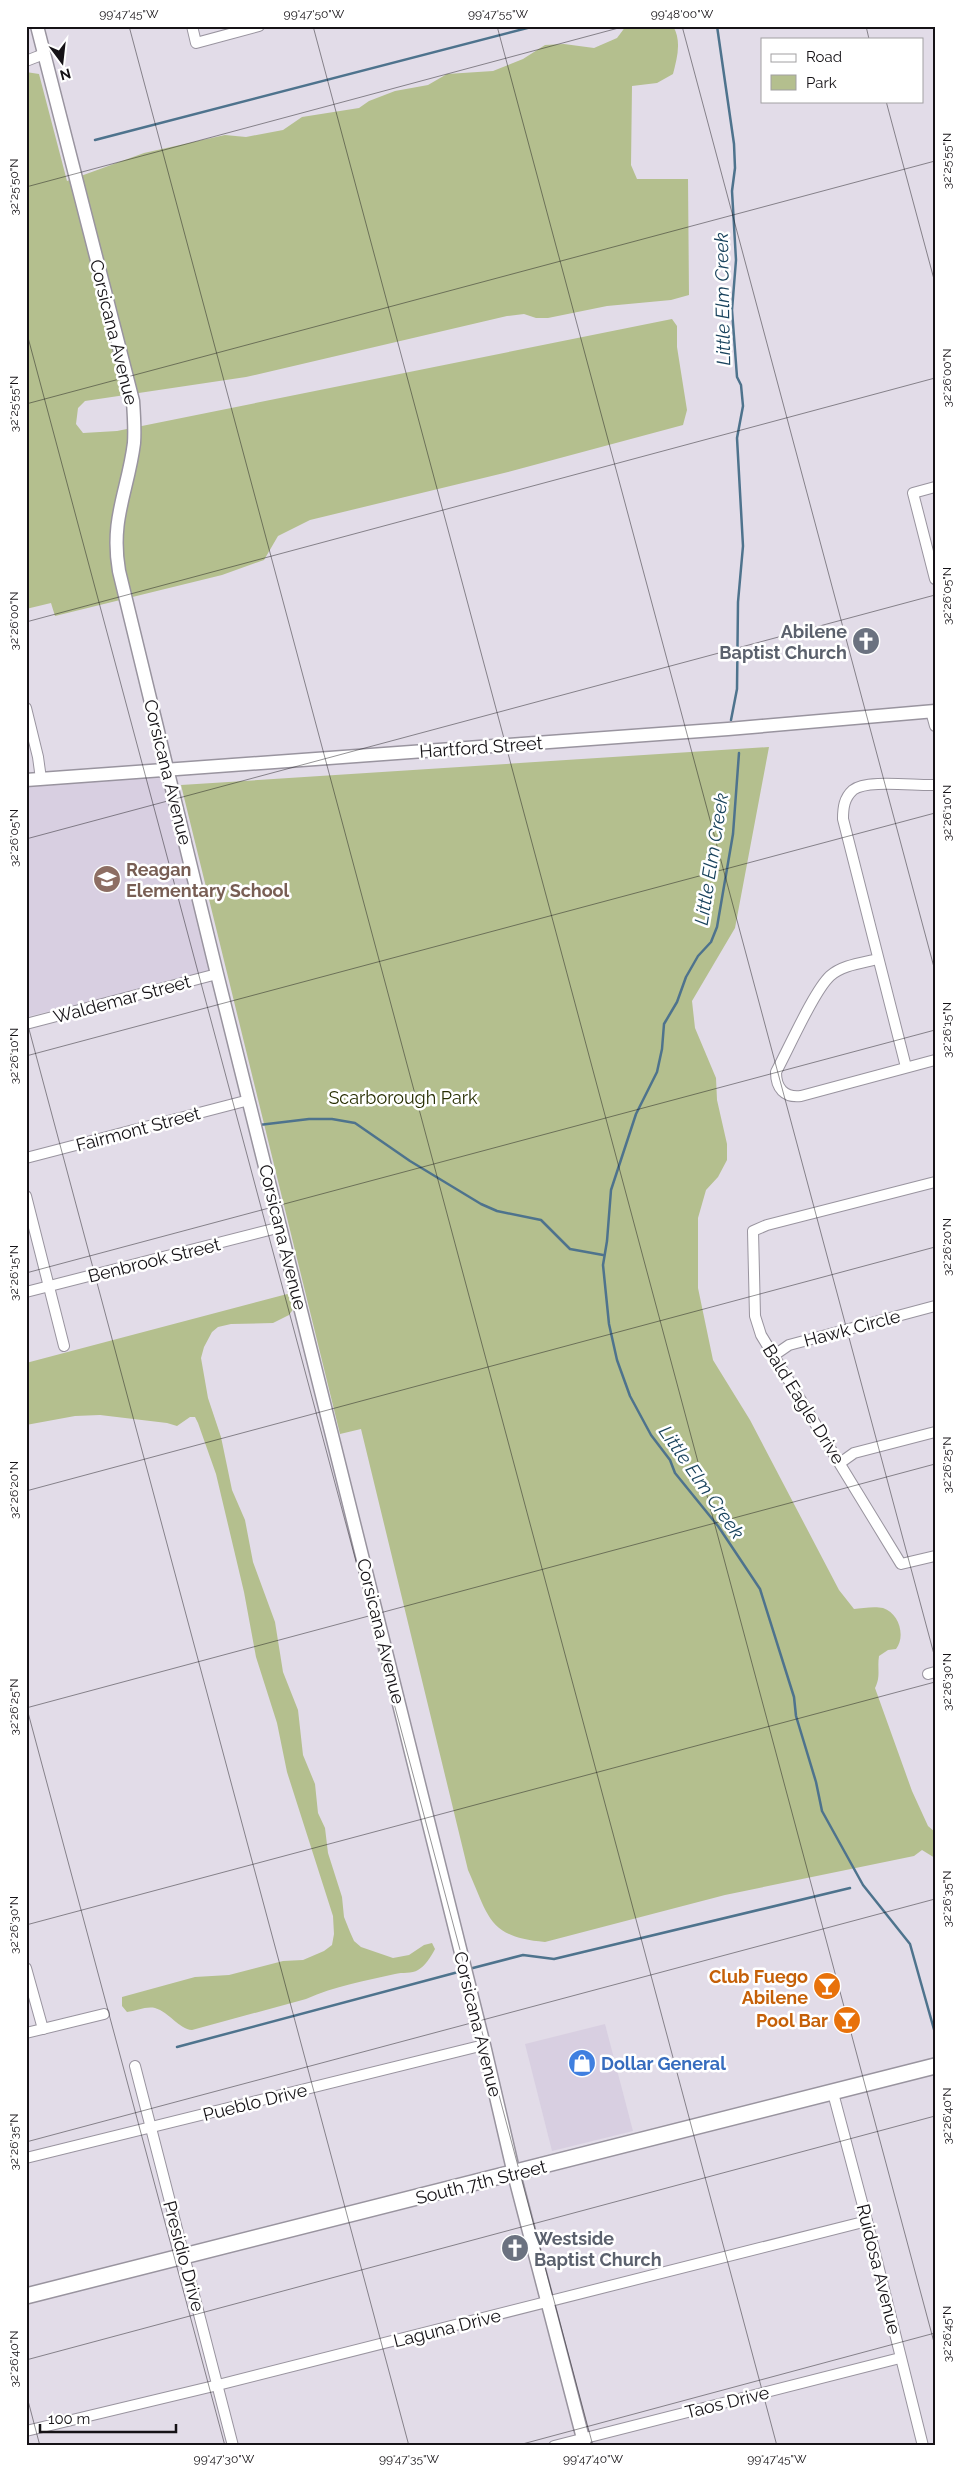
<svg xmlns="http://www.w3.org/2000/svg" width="961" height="2472" viewBox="0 0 961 2472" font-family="Raleway,sans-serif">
	<rect width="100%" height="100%" fill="#e2dce8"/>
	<g fill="#d8cfe1">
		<polygon points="161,776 210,972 26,1017 26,787"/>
		<polygon points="605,2024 633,2131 552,2151 525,2044"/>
	</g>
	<g fill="#b4bf8e">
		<path d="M626,26H673C682,41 677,58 673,74L657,83L632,86L631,165L637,179H688L689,295L671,300L607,306L548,318H536L524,314L507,316L246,377L85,401L78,408L76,424L83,433L117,431L672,319L677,326V347L687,410L683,425L504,473L310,520L278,536L264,560L222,575L55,616L51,603L26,609V72L39,74L67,181L144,153L225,135L246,137L283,130L302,117L359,108L369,101L395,91L428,85L447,74L493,71L523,59L545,45L564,44L594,48L617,38Z"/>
		<path d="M769,747L735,928L692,1001L695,1028L716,1078L717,1100L727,1144V1160L718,1177L706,1190L698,1218V1288L713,1360L750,1420L839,1590L854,1609C862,1608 875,1606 883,1608C899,1613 906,1636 896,1649L888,1650L879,1656C877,1669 881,1676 875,1688L912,1791L928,1826L935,1832V1858L922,1850L914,1856L725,1895L545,1942C488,1937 489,1917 468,1870L361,1429L340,1434L181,785Z"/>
		<path d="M291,1293L294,1308L289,1315L273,1323L231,1324L218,1327L212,1332L204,1347L201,1358L208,1398L221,1437L232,1490L245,1520L253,1562L275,1622L283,1672L298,1710L303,1755L315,1784L318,1813L325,1828L328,1853L342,1897L344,1917L350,1932L354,1941L361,1947L393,1958L409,1955L424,1945L432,1943L435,1949C431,1957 425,1966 418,1970C412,1974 402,1972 395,1974C365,1981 335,1986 306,1999L192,2030C179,2029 169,2012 155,2008C146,2006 136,2011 127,2012L122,2006V1997L195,1977L229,1975L283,1961L303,1960L324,1951L332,1945L334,1934L333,1916L287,1772L277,1723L256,1657L244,1592L216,1474L198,1423L195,1417H190L177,1426L167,1423L100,1415L75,1416L26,1425V1363Z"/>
	</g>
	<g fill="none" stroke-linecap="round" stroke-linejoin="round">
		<g stroke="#4e738d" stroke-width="2.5">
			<polyline points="717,26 734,144 735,168 732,191 736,260 732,310 737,377 741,385 743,406 737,438 743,546 738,602 737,689 731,720"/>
			<polyline points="95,140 535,26"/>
			<polyline points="739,753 733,834 717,927 711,942 698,956 686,977 677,1002 664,1024 662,1049 657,1072 636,1114 611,1190 607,1241 603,1265 609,1324 617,1360 630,1396 651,1435 670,1460 675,1473 718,1526 760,1589 794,1697 796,1716 816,1782 822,1811 863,1885 910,1944 935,2033"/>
			<polyline points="259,1125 309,1119 332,1119 355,1123 410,1161 481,1204 497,1211 541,1220 570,1249 603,1255"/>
			<polyline points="469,1969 523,1955 554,1959 850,1888"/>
			<polyline points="177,2047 462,1971"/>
		</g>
		<g stroke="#99949f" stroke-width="12">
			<g id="minor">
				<polyline points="192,26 196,43 259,26"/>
				<polyline points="26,61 44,54"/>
				<polyline points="935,487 913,493 935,579"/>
				<polyline points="26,708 38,757 41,779"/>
				<polyline points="931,711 935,726"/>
				<path d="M878,959C862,963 842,965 830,976C814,991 788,1050 776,1072C776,1088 784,1098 801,1096L935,1060"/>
				<polyline points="26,1024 217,974"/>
				<path d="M906,1067L843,819C843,808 844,798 853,790C866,779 916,786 935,785"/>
				<polyline points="26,1158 249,1100"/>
				<polyline points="935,1182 767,1225 753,1231 755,1316 761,1335 901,1564 935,1556"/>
				<polyline points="26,1196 64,1346"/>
				<polyline points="26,1292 281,1227"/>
				<polyline points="773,1356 789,1345 935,1306"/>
				<polyline points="840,1463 854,1453 935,1432"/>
				<polyline points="928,1674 935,1672"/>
				<polyline points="26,1968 43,2029"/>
				<polyline points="26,2033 104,2014"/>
				<polyline points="135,2066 233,2446"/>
				<polyline points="833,2093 867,2221 923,2446"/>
				<polyline points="26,2158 484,2045"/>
				<polyline points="26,2431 218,2385 867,2221"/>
				<polyline points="554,2446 900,2358"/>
			</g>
		</g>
		<g stroke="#99949f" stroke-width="15">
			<g id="tertiary">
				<path d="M37,26L133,401C134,415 135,429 134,443C128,491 110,519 119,571L217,974L484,2045L514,2174L585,2446"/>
				<polyline points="26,780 728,729 935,711"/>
			</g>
		</g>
		<g stroke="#99949f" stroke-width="18">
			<polyline id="secondary" points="26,2296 935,2066"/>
		</g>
		<use href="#minor" stroke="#fff" stroke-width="10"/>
		<use href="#tertiary" stroke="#fff" stroke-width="12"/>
		<use href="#secondary" stroke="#fff" stroke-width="15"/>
	</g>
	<path fill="none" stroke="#151216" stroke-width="1" stroke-opacity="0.45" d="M129,26L777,2446M313,26L935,2346M497,26L935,1658M682,26L935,971M866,26L869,39M886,101L935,283M26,187L626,26M26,330L593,2446M26,404L935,161M26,622L935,378M26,839L935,595M26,1018L409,2446M26,1056L935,813M26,1273L935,1030M26,1491L935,1247M26,1705L225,2446M26,1708L935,1464M26,1925L935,1682M26,2142L935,1899M26,2360L935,2116M26,2393L40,2446M515,2446L935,2333"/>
	<defs>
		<g id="church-disc" transform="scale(1.4375)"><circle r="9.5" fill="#6b7280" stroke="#fff"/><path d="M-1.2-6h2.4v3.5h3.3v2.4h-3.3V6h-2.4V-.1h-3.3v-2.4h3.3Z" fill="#fff"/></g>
		<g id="school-disc" transform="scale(1.4375)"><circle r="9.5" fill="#8d6e63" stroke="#fff"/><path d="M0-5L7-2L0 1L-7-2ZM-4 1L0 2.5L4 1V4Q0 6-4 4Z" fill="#fff"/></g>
		<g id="bar-disc" transform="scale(1.4375)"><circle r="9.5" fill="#e8710a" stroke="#fff"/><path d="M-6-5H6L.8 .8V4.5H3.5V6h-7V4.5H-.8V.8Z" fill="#fff"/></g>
		<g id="shop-disc" transform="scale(1.4375)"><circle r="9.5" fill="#3f7fe0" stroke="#fff"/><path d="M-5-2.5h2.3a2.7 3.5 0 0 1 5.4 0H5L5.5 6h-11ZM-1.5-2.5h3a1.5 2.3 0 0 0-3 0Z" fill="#fff"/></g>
	</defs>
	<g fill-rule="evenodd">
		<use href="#church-disc" x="866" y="641"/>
		<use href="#school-disc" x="107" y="879"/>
		<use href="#bar-disc" x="827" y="1986"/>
		<use href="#bar-disc" x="847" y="2020"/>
		<use href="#shop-disc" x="582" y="2063"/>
		<use href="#church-disc" x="515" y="2248"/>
	</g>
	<g text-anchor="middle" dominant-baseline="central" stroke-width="5" stroke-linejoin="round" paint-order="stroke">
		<g font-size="18" fill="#151216" stroke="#fff">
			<text transform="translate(114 332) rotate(76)">Corsicana Avenue</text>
			<text transform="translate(481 747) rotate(-4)">Hartford Street</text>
			<text transform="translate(168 772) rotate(76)">Corsicana Avenue</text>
			<text transform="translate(122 999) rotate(-15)">Waldemar Street</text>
			<text transform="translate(138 1129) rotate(-15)">Fairmont Street</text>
			<text transform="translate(283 1237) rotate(76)">Corsicana Avenue</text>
			<text transform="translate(154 1260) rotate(-14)">Benbrook Street</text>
			<text transform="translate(852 1328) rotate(-15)">Hawk Circle</text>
			<text transform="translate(804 1404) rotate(58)">Bald Eagle Drive</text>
			<text transform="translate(381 1631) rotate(76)">Corsicana Avenue</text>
			<text transform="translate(478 2024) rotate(76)">Corsicana Avenue</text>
			<text transform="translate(255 2102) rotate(-14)">Pueblo Drive</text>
			<text transform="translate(481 2182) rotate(-14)">South 7th Street</text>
			<text transform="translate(184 2256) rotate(75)">Presidio Drive</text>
			<text transform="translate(879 2269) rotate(76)">Ruidosa Avenue</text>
			<text transform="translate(447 2328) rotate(-14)">Laguna Drive</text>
			<text transform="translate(727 2402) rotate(-14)">Taos Drive</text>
		</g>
		<g font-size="18" font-weight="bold" fill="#5b616d" stroke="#fff" text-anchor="end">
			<text x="847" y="631">Abilene<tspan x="847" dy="21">Baptist Church</tspan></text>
			<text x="534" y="2238" text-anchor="start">Westside<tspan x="534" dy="21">Baptist Church</tspan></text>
		</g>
		<g font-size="18" font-weight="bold" fill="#785e54" stroke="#fff" text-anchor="start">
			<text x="126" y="869">Reagan<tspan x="126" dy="21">Elementary School</tspan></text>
		</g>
		<g font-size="18" fill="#262d01" stroke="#fff">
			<text x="403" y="1097">Scarborough Park</text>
		</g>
		<g font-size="18" font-weight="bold" fill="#c56008" stroke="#fff" text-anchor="end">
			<text x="808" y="1976">Club Fuego<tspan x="808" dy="21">Abilene</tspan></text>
			<text x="828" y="2020">Pool Bar</text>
		</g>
		<g font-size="18" font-weight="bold" fill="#366cbe" stroke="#fff" text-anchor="start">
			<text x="601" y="2063">Dollar General</text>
		</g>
		<g font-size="19" font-style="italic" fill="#19435d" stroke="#fff">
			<text transform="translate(722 299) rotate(-91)">Little Elm Creek</text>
			<text transform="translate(711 859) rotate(-81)">Little Elm Creek</text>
			<text transform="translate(702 1482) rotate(55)">Little Elm Creek</text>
		</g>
	</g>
	<rect width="961" height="2472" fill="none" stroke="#ffffff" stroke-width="55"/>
	<rect x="761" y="38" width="162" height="65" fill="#ffffff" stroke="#a1a0a2"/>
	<rect x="771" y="54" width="25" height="8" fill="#ffffff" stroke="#a1a0a2"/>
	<text x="806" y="62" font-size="15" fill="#151216">Road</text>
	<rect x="771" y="75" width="25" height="15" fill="#b4bf8e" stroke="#a1a0a2"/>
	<text x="806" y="88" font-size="15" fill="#151216">Park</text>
	<g transform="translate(62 62) rotate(165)" stroke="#ffffff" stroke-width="4" paint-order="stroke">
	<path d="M0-4L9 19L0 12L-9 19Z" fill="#151216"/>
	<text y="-8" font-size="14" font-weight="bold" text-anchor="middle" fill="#151216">N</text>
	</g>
	<path d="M40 2424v8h136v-8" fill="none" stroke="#151216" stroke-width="2.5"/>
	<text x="48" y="2424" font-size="15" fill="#151216" stroke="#ffffff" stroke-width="4" paint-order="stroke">100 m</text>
	<rect x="28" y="28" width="906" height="2416" fill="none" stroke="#151216" stroke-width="2"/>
	<g font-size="12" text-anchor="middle" fill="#151216">
		<text x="129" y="18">99°47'45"W</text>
		<text x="314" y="18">99°47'50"W</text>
		<text x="498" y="18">99°47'55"W</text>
		<text x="682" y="18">99°48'00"W</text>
		<text transform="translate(947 161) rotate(-90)" y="4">32°25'55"N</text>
		<text transform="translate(14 187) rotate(-90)" y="4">32°25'50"N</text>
		<text transform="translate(947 378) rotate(-90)" y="4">32°26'00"N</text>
		<text transform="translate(14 404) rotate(-90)" y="4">32°25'55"N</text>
		<text transform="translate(947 596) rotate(-90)" y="4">32°26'05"N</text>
		<text transform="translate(14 621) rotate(-90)" y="4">32°26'00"N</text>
		<text transform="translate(947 813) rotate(-90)" y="4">32°26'10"N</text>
		<text transform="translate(14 838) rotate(-90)" y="4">32°26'05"N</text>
		<text transform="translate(947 1030) rotate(-90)" y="4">32°26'15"N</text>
		<text transform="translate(14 1056) rotate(-90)" y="4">32°26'10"N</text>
		<text transform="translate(947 1247) rotate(-90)" y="4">32°26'20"N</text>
		<text transform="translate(14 1273) rotate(-90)" y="4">32°26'15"N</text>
		<text transform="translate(947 1465) rotate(-90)" y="4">32°26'25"N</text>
		<text transform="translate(14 1490) rotate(-90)" y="4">32°26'20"N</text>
		<text transform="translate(947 1682) rotate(-90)" y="4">32°26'30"N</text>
		<text transform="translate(14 1707) rotate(-90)" y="4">32°26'25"N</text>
		<text transform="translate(947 1899) rotate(-90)" y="4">32°26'35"N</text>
		<text transform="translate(14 1925) rotate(-90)" y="4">32°26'30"N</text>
		<text transform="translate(947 2116) rotate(-90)" y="4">32°26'40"N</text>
		<text transform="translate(14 2142) rotate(-90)" y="4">32°26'35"N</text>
		<text transform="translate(947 2334) rotate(-90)" y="4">32°26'45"N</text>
		<text transform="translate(14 2359) rotate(-90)" y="4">32°26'40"N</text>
		<text x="224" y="2463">99°47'30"W</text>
		<text x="409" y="2463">99°47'35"W</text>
		<text x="593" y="2463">99°47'40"W</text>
		<text x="777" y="2463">99°47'45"W</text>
	</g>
</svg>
